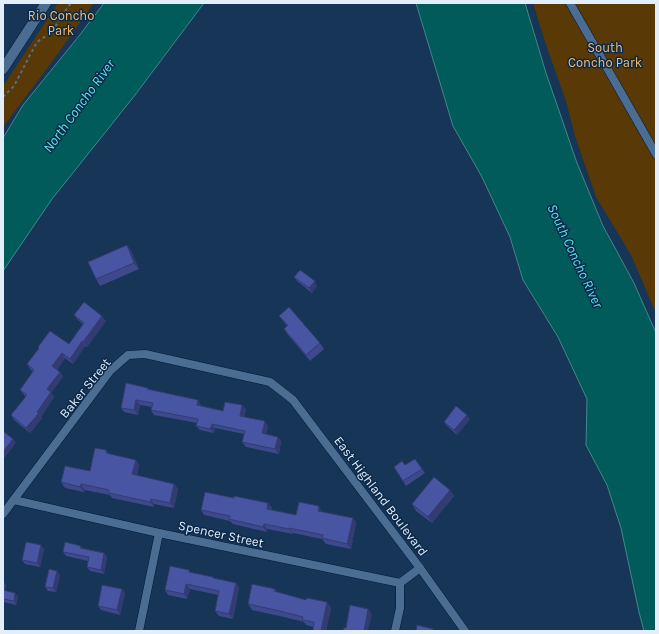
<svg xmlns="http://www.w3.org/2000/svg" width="659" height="634" viewBox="0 0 659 634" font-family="Karla,sans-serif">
	<rect width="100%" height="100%" fill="#163557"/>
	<g fill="#593905">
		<polygon points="58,3 94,3 51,63 3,127 3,86"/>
		<polygon points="533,3 656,3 656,313 631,255 596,197 575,136 566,101 546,45"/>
	</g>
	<g fill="#005b5a" stroke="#44878a">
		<polygon points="104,3 204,3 135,95 52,199 3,271 3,138 23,105 79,36"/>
		<polygon points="416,3 525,3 546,73 577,163 603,226 634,283 656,333 656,631 644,631 639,612 621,528 607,485 586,445 587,399 558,337 523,280 510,237 482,177 453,126"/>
	</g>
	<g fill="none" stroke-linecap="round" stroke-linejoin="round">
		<g stroke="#001b3b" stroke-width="9">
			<g id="minor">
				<polyline points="570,3 656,154"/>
				<polyline points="14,500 159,533 400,583 420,568"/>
				<polyline points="3,514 110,371 128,355 145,354 270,382 293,400 420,568 465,631"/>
				<polyline points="139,631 159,533"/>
				<polyline points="395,631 400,608 400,583"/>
			</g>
		</g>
		<g stroke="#001b3b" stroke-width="11">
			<polyline id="tertiary" points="3,69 46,3"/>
		</g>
		<polyline stroke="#556e89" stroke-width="2" stroke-dasharray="3 3" stroke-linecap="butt" points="3,97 14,86 30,55 37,42 52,32 63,14 71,3"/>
		<use href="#minor" stroke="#4c6d92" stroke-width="8"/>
		<use href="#tertiary" stroke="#4c6d92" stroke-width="10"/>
	</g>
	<g fill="#3d498b">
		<polygon points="127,245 131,251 139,269 100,286 96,279"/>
		<polygon points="294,277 317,286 312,293 297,281"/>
		<polygon points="74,315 106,321 87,347 85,346 73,364 65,358 57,370 60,372 63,377 51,393 54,397 41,417 42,418 30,433 14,420 11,415 26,397 24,395 20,390 33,372 30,369 27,364 69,344 83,324 78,320"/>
		<polygon points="279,316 320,343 324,349 310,361 288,335 284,329 287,326"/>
		<polygon points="148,388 149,390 201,405 201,406 223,411 242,405 246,410 244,417 268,426 266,434 281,441 279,454 246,447 242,442 244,434 215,428 214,433 200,430 196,426 197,423 154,415 151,410 152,407 140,405 138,415 124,412 121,408"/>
		<polygon points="470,419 457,435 447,426 444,422"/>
		<polygon points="106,450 109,454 136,460 139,465 137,476 174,484 178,489 174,508 154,504 154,507 112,498 110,495 85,490 84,492 65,488 61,482 90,471"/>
		<polygon points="415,459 425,473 406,486 394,467 405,465"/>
		<polygon points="450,490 454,496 432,523 416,511 412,504"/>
		<polygon points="234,498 268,503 272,508 271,510 296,515 322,512 353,518 356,523 351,549 326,544 322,539 293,533 293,534 267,529 267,532 233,524 230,521 204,515 201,510"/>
		<polygon points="81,546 82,548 104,553 107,557 104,574 90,571 87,567 88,561 66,556 63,552"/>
		<polygon points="44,549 40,567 25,564 22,560"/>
		<polygon points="189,570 190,572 214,578 236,583 239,588 233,619 219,616 215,611 218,595 190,589 187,599 168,595 165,590"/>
		<polygon points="60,575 56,592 48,591 45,587"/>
		<polygon points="3,581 6,585 5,591 15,593 18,597 16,605 3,602"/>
		<polygon points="122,589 125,593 120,615 101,610 98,606"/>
		<polygon points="275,589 277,592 306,600 327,602 331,608 326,631 313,631 313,627 306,625 304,622 284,617 252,610 248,604"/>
	</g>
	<g fill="#323c71">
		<polygon points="127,245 131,251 139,269 134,263"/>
		<polygon points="315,281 317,286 312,293 309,288"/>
		<polygon points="102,316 106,321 87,347 83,342"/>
		<polygon points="82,341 85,346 73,364 70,359"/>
		<polygon points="62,353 65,358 56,372 52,366"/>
		<polygon points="60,372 63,377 51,393 54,397 41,417 42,418 30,433 26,428 37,412 47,389"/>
		<polygon points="136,400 140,405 138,415 134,410"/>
		<polygon points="198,400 201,405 200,410 197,405"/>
		<polygon points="242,405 246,410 243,421 240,416"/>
		<polygon points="467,415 470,419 457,435 454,430"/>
		<polygon points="265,421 268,426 265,438 262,433"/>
		<polygon points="212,424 215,428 214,433 210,429"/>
		<polygon points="278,437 281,441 279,454 275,449"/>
		<polygon points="13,439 16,443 3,460 3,452"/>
		<polygon points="136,460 139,465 136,480 132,474"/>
		<polygon points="81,484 85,490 84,492 80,487"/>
		<polygon points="174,484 178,489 174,508 170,503"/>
		<polygon points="450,490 454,496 432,523 428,517"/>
		<polygon points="151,499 154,504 154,507 150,502"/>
		<polygon points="268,503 272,508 270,514 267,509"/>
		<polygon points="319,506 322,512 318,511"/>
		<polygon points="353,518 356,523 351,549 347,544"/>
		<polygon points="264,524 267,529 267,532 263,527"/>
		<polygon points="289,528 293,533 293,534 289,529"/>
		<polygon points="41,545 44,549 40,567 37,563"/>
		<polygon points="104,553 107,557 104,574 101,570"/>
		<polygon points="57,571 60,575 56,592 53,588"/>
		<polygon points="4,582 6,585 4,594 3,592"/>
		<polygon points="236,583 239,588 233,619 229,614"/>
		<polygon points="186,584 190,589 187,599 184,594"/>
		<polygon points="122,589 125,593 120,615 117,610"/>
		<polygon points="15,593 18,597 16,605 14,601"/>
		<polygon points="327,602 331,608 326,631 321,631"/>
		<polygon points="368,609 372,614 368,631 364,631"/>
	</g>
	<g fill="#4755a2" stroke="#323c71">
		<polygon points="127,245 134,263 96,279 88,262"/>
		<polygon points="300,270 315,281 309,288 294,277"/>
		<polygon points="84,302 102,316 83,342 82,341 70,359 62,353 52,366 60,372 47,389 51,392 37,412 39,413 26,428 11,415 27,395 20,390 34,370 27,364 39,348 38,347 50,331 69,344 84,323 74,315"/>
		<polygon points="289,307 320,343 306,355 284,329 288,325 279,316"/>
		<polygon points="126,383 148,388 147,389 198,400 197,405 223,411 225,402 242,405 240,416 265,421 262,433 278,437 275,449 242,442 245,431 212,424 210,429 196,426 198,419 151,410 153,403 136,400 134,410 121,408"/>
		<polygon points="456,406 467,415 454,430 444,422"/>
		<polygon points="3,431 13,439 3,452"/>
		<polygon points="95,448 106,450 106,453 136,460 132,474 174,484 170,503 151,499 150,502 109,493 109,490 81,484 80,487 61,482 65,466 90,471"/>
		<polygon points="415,459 422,469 403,481 394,467 402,461 405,465"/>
		<polygon points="434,477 450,490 428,517 412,504"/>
		<polygon points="205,492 234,498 234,496 268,503 267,509 296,515 299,502 319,506 318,511 353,518 347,544 322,538 323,535 289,528 289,529 264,524 263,527 229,519 230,516 201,510"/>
		<polygon points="26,542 41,545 37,563 22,560"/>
		<polygon points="65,542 81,546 80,548 104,553 101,570 87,567 89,557 63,552"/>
		<polygon points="170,566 189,570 189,572 213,577 213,578 236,583 229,614 215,611 219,591 186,584 184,594 165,590"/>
		<polygon points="49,569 57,571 53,588 45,587"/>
		<polygon points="252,584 275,589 274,591 306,600 307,598 327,602 321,631 313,631 314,622 302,620 303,617 280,611 248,604"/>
		<polygon points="102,585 122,589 117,610 98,606"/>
		<polygon points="3,590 15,593 14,601 3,599"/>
		<polygon points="350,605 368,609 364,631 343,631 344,628 346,628"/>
		<polygon points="417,625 433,629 433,631 416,631"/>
	</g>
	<g text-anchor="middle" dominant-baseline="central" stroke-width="3" stroke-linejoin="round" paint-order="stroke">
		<g font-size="13" fill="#fabc69" stroke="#0b2a4b">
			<text x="61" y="15">Rio Concho<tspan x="61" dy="15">Park</tspan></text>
			<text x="605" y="47">South<tspan x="605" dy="15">Concho Park</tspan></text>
		</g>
		<g font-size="13" fill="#e3eefb" stroke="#0b2a4b">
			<text transform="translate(85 388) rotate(-51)">Baker Street</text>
			<text transform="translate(381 496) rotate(53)">East Highland Boulevard</text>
			<text transform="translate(221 534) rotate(12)">Spencer Street</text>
		</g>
		<g font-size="14" font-style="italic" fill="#57e9e5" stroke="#0b2a4b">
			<text transform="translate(79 106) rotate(-54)">North Concho River</text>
			<text transform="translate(575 256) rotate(65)">South Concho River</text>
		</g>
	</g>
	<rect width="659" height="634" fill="none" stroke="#e3eefb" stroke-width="8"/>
</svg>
